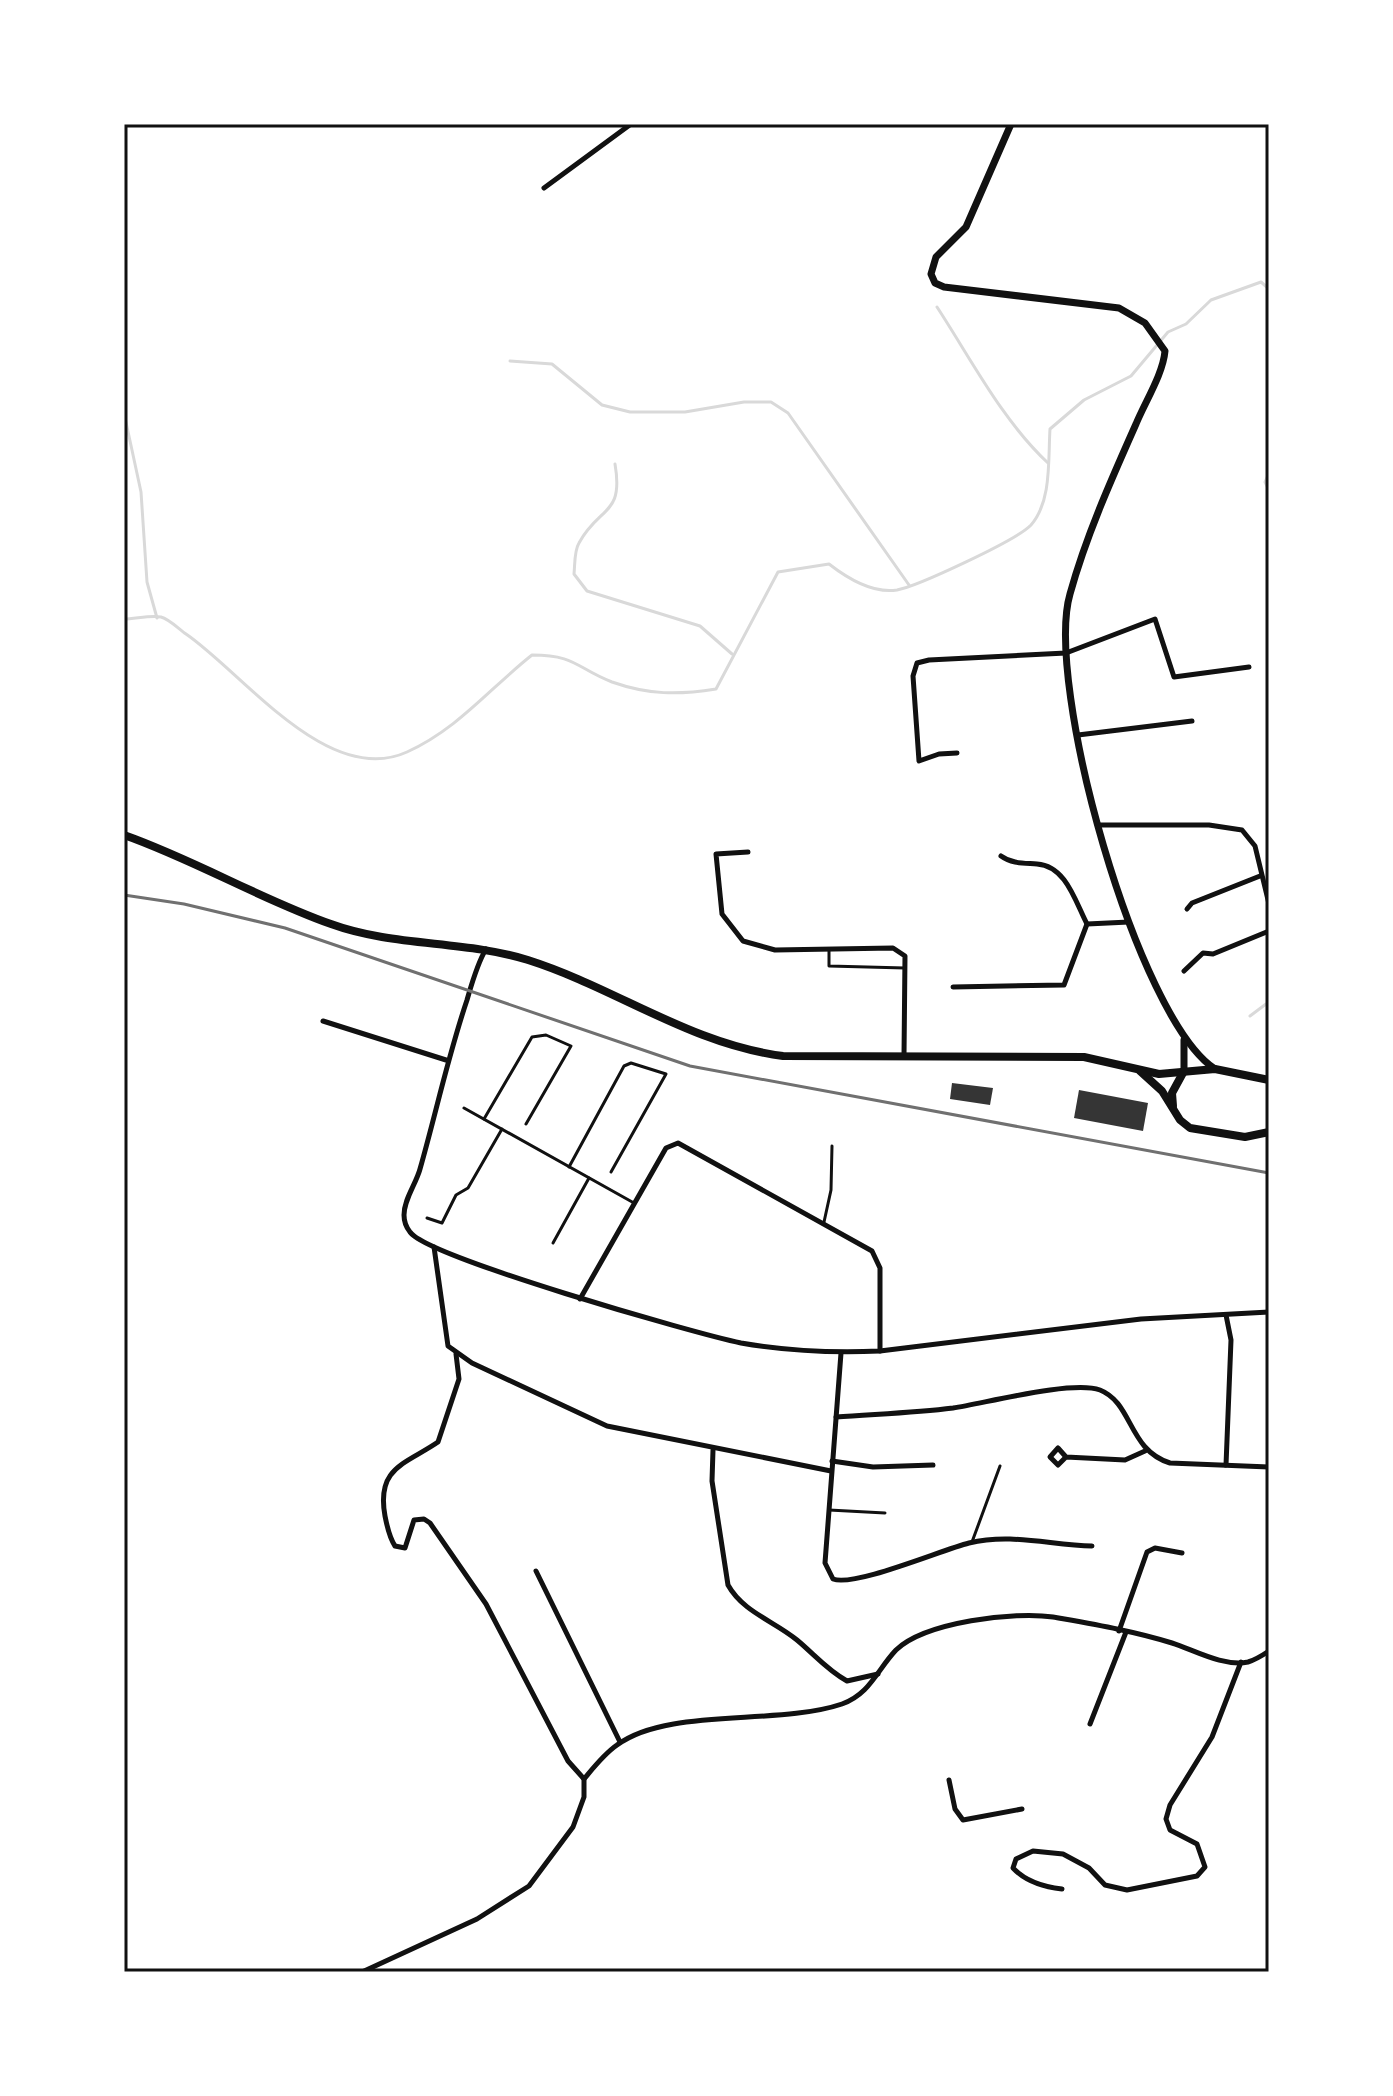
<svg xmlns="http://www.w3.org/2000/svg" width="1393" height="2096" viewBox="0 0 1393 2096" font-family="Jost,sans-serif">
	<rect width="100%" height="100%" fill="#fff"/>
	<g fill="none" stroke-linecap="round" stroke-linejoin="round">
		<g stroke="#d9d9d9" stroke-width="3">
			<path d="M937,307C971,359 1002,420 1048,463"/>
			<polyline points="510,361 552,364 602,405 630,412 685,412 744,402 771,402 788,413 909,585"/>
			<polyline points="124,413 141,492 147,582 157,618"/>
			<path d="M615,464C624,516 599,506 579,543C574,551 575,565 574,574L587,591L700,626L732,654"/>
			<polyline points="1269,473 1265,482 1269,490"/>
			<path d="M124,619C135,619 150,615 161,617C169,619 179,629 186,634C243,673 328,788 407,752C458,729 490,688 532,655C576,655 576,668 612,682C649,695 678,695 716,689L778,572L829,564C847,578 872,594 897,590C918,586 1017,540 1031,525C1052,501 1048,459 1050,429L1084,400L1131,376L1168,332L1186,324L1211,300L1261,282L1269,289"/>
			<polyline points="1250,1016 1266,1004 1269,1005"/>
		</g>
	</g>
	<g fill="#353535">
		<polygon points="952,1083 993,1088 990,1105 950,1099"/>
		<polygon points="1079,1090 1148,1103 1143,1131 1074,1118"/>
	</g>
	<g fill="none" stroke-linecap="round" stroke-linejoin="round">
		<g stroke="#111" stroke-width="3">
			<polyline points="829,949 829,966 905,968"/>
			<polyline points="464,1108 634,1203"/>
			<polyline points="484,1119 532,1037 546,1035 571,1046 526,1124"/>
			<polyline points="569,1167 624,1066 631,1063 666,1074 611,1172"/>
			<polyline points="427,1218 442,1223 456,1195 468,1188 502,1129"/>
			<polyline points="824,1222 831,1190 832,1146"/>
			<polyline points="553,1243 589,1178"/>
			<polyline points="829,1510 885,1513"/>
			<polyline points="972,1542 1000,1466"/>
		</g>
		<g stroke="#111" stroke-width="5">
			<polyline points="544,188 631,124"/>
			<polyline points="1078,735 1192,721"/>
			<polyline points="957,753 939,754 919,761 913,676 917,663 929,660 1066,653 1155,619 1174,677 1249,667"/>
			<polyline points="1099,825 1209,825 1242,830 1255,846 1269,904"/>
			<polyline points="748,852 716,854 722,914 743,941 775,950 893,948 905,956 904,1056"/>
			<path d="M1001,856C1012,864 1024,863 1037,864C1066,866 1075,901 1087,924L1129,922"/>
			<polyline points="1187,909 1192,903 1260,876"/>
			<path d="M486,949C477,964 472,983 467,1000C448,1056 436,1113 420,1169C416,1184 404,1199 404,1215C404,1221 406,1227 410,1232C427,1257 697,1334 741,1343C787,1351 834,1353 880,1351L1141,1319L1269,1312"/>
			<polyline points="1184,971 1203,953 1213,954 1269,931"/>
			<polyline points="953,987 1064,985 1087,924"/>
			<polyline points="323,1021 446,1060"/>
			<polyline points="434,1247 448,1346 472,1363 607,1426 831,1471"/>
			<polyline points="580,1299 666,1148 678,1143 872,1251 880,1268 880,1351"/>
			<polyline points="1226,1315 1231,1340 1226,1465"/>
			<path d="M841,1353L825,1563L833,1579C855,1587 941,1550 969,1543C1011,1533 1050,1545 1092,1546"/>
			<path d="M836,1417C875,1414 914,1413 953,1408C986,1403 1072,1380 1100,1390C1133,1403 1128,1450 1170,1463L1269,1467"/>
			<path d="M713,1450L712,1481L728,1585C743,1612 774,1621 797,1640C815,1655 827,1670 847,1681L878,1674"/>
			<polyline points="1066,1457 1058,1465 1050,1457 1058,1448 1066,1457 1125,1460 1145,1451"/>
			<polyline points="832,1461 873,1467 933,1465"/>
			<polyline points="536,1571 620,1742"/>
			<polyline points="1119,1631 1147,1552 1155,1548 1182,1553"/>
			<polyline points="1090,1724 1126,1632"/>
			<path d="M584,1779C594,1767 604,1754 617,1745C668,1707 777,1726 842,1704C870,1694 877,1670 896,1650C925,1622 1015,1611 1053,1617C1092,1624 1134,1631 1172,1643C1194,1650 1223,1667 1248,1662C1255,1660 1263,1655 1269,1651"/>
			<polyline points="949,1780 955,1809 963,1820 1022,1809"/>
			<path d="M1062,1889C1044,1887 1026,1882 1013,1868L1016,1859L1033,1851L1063,1854L1089,1868L1105,1885L1127,1890L1197,1876L1205,1867L1197,1844L1170,1830L1166,1819L1170,1805L1212,1737L1241,1662"/>
			<path d="M362,1972L477,1919L529,1886L573,1827L584,1797V1779L568,1761L486,1604L430,1523L424,1519L414,1520L405,1548L395,1546C389,1537 387,1526 385,1516C376,1467 406,1464 438,1442L459,1379L456,1354"/>
		</g>
		<g stroke="#111" stroke-width="7">
			<path d="M1011,124L966,227L936,257L931,274L935,283L944,287L1119,308L1145,323L1165,351C1163,374 1145,402 1136,424C1112,478 1086,536 1070,594C1044,683 1137,1018 1215,1069"/>
			<polyline points="1184,1040 1184,1071"/>
		</g>
		<g stroke="#111" stroke-width="8">
			<path d="M124,835C195,860 260,899 331,924C394,947 464,940 528,960C616,988 690,1044 783,1056L1084,1057L1159,1074L1215,1069L1269,1080"/>
			<polyline points="1140,1071 1162,1091 1180,1120 1190,1128 1245,1137 1269,1132"/>
			<polyline points="1173,1106 1172,1093 1184,1071"/>
		</g>
		<polyline stroke="#707070" stroke-width="3" points="124,895 184,904 285,928 690,1066 1269,1173"/>
	</g>
	<rect width="1393" height="2096" fill="none" stroke="#ffffff" stroke-width="252"/>
	<rect x="126" y="126" width="1141" height="1844" fill="none" stroke="#111" stroke-width="3"/>
</svg>
